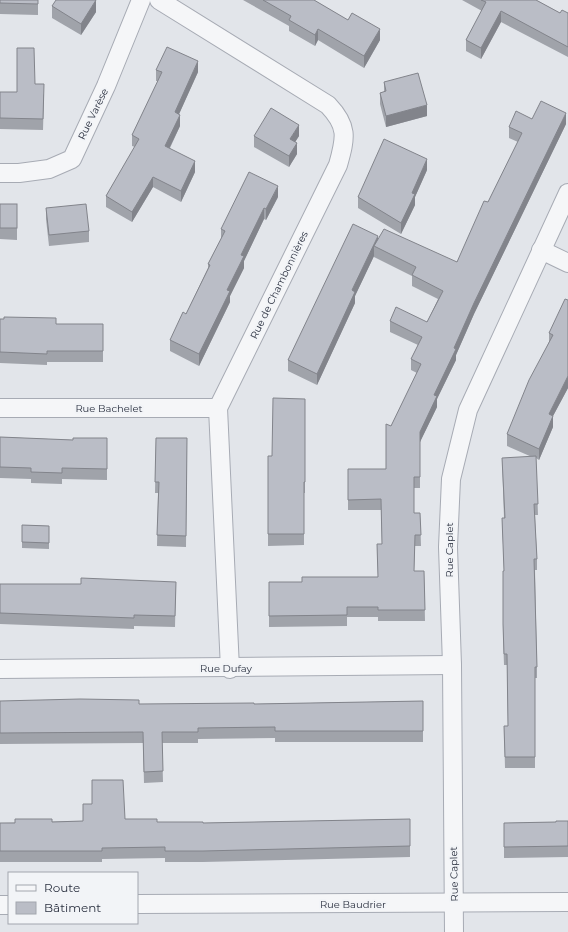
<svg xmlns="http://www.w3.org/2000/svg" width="568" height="932" viewBox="0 0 568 932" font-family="Montserrat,sans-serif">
	<rect width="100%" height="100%" fill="#e2e5ea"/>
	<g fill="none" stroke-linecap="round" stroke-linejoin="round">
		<g stroke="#a7abb4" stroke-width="20">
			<g id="street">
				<path d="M159,0L328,105C348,126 346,137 338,165L218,408L230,669"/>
				<polyline points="0,173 19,173 49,169 72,159 106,86 141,0"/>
				<polyline points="541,250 568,263"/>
				<polyline points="0,408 218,408"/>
				<polyline points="0,669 452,665"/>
				<polyline points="137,904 568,902"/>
				<polyline points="0,905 9,905"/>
				<polyline points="454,932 452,665 448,547 451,479 468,410 568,193"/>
			</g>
		</g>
		<use href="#street" stroke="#f5f6f8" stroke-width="18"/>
	</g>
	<g fill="#a0a3aa">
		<polygon points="0,0 38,0 38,15 0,14"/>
		<polygon points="243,0 314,0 380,40 364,68 318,40 315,46 289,31 289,26"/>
		<polygon points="462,0 536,0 560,13 568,13 568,57 501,22 481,59 466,51 466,40 482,11"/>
		<polygon points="52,6 96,12 81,35 52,18"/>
		<polygon points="156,70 198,72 179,114 180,126 170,148 195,172 181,202 153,187 132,222 106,207 106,196 135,147 132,146 132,135 158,81 156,81"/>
		<polygon points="384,82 427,116 386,127 380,104 380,93 384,92"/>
		<polygon points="35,84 44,95 43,130 0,129 0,92 17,92"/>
		<polygon points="532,119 566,124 474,314 456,355 456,360 437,399 437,407 420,442 420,488 414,488 414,513 420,513 421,546 415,546 414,571 424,571 425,621 378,621 378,617 347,617 347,626 269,627 269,582 302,582 378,577 377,544 382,544 381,510 348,510 348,469 386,469 391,426 417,373 411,370 411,359 418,345 390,332 390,321 427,322 438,299 412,286 412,276 374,257 374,256 355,296 355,303 317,385 288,371 288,360 378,239 457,262 488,202 518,142 509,138 509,127"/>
		<polygon points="254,136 299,136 295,142 297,154 289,167 254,147"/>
		<polygon points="427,170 415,197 415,205 401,234 358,208 358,197"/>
		<polygon points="278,197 266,220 264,219 244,261 244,268 230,296 230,302 199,366 170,351 170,340 186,314 208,268 208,264 221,239 221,229"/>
		<polygon points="0,204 17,204 17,240 0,239"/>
		<polygon points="46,208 89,231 89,242 49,246 46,219"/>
		<polygon points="568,300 568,388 553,416 553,427 539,460 536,458 538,515 535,515 537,559 537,570 535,570 537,667 537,678 535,678 535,768 505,768 504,726 508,726 507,665 504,665 503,635 503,571 504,571 502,518 504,518 502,458 532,457 507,446 507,434 549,342 549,333"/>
		<polygon points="0,319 56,324 103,324 103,362 47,362 47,365 0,363"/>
		<polygon points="305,399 305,493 304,493 304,545 268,546 268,456 272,456"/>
		<polygon points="0,437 73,440 107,438 107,480 62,479 62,484 31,483 31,479 0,478"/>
		<polygon points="156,438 187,438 186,547 157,546 158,493 155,493"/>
		<polygon points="22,525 49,526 49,549 22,548"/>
		<polygon points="176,582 175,627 134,626 134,629 0,624 0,584 81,584"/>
		<polygon points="0,701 139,704 254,704 423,701 423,742 275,742 275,738 198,739 198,743 162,743 163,782 144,783 143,743 0,744"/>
		<polygon points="125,819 157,822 203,823 410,819 410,857 203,862 165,862 165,858 102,859 102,862 0,862 0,823 83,821"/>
		<polygon points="568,821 568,857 504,858 504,823 556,822"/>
	</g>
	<g fill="#82848b">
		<polygon points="96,0 96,12 81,35 81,24"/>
		<polygon points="501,11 501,22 481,59 481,48"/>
		<polygon points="318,29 318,40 315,46 315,35"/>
		<polygon points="380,29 380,40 364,68 364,56"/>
		<polygon points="198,61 198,72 175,123 175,112"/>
		<polygon points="427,105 427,116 386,127 386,116"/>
		<polygon points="566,113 566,124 474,314 456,355 456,360 437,399 437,407 420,442 420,432 434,395 454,348 474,303"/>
		<polygon points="180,115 180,126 165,157 165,146"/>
		<polygon points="299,125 299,136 290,150 290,139"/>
		<polygon points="297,143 297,154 289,167 289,156"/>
		<polygon points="427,159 427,170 415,197 415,205 401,234 401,223 412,193"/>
		<polygon points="195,161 195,172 181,202 181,191"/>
		<polygon points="153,177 153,187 132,222 132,212"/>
		<polygon points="278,186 278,197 266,220 266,209"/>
		<polygon points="264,208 264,219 244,261 244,268 230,296 230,302 199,366 199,354 227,290 241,255"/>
		<polygon points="378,236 378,247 374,246 374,256 355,296 355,303 317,385 317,374 352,290"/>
		<polygon points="568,376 568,388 553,416 553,427 539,460 539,449 549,414"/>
	</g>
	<g fill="#babdc6" stroke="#82848b">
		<polygon points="0,0 38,0 38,4 0,3"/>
		<polygon points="56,0 96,0 81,24 52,6"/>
		<polygon points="263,0 314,0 348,20 352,13 380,29 364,56 318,29 315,35 289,20 291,16"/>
		<polygon points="481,0 536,0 560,13 562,10 568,13 568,47 501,11 481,48 466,40 486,2"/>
		<polygon points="167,47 198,61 175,112 180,115 165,146 195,161 181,191 153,177 132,212 106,196 139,139 132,135 162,72 156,70"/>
		<polygon points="17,48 34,48 35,84 44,84 43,119 0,118 0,92 17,92"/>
		<polygon points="418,73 427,105 386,116 380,93 386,91 384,82"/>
		<polygon points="541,101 566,113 474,303 454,348 456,349 434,395 437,396 420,432 420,477 414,477 414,513 420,513 421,535 415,535 414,571 424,571 425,610 378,610 378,607 347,607 347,615 269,616 269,582 302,582 302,577 378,577 377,544 382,544 381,499 348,500 348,469 386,469 386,424 391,426 421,364 411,359 422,337 390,321 396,307 427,322 443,291 412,275 416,267 374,246 384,229 457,262 484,201 488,202 522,133 509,127 516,111 532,119"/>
		<polygon points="271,108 299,125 290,139 297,143 289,156 254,136"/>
		<polygon points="384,139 427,159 412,193 415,194 401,223 358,197"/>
		<polygon points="249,172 278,186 266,209 264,208 241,255 244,256 227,290 230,291 199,354 170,340 183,312 186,314 210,265 208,264 225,231 221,229"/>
		<rect x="0" y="204" width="17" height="24"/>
		<polygon points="86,204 89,231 49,235 46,208"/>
		<polygon points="353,224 378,236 352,290 355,292 317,374 288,360"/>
		<polygon points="565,299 568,300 568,376 549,414 553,416 539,449 507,434 529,380 553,335 549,333"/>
		<polygon points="4,317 56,318 56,324 103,324 103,351 47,351 47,354 0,352 0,319 4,319"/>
		<polygon points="273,398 305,399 305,482 304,482 304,534 268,534 268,456 272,456"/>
		<polygon points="0,437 73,440 73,438 107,438 107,469 62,468 62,473 31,472 31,468 0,467"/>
		<polygon points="156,438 187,438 186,536 157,535 159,482 155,482"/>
		<polygon points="536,456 538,504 534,504 537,559 534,559 537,667 535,667 535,757 505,757 504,726 508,726 507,654 504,654 503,624 503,571 504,571 502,518 505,518 502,458"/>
		<polygon points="22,525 49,526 49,543 22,542"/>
		<polygon points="81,578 176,582 175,616 134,615 134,618 0,613 0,584 81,584"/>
		<polygon points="80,699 139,700 139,704 254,703 254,704 423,701 423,731 275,731 275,727 198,728 198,732 162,732 163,771 144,772 143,732 0,733 0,701"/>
		<polygon points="92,780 123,780 125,819 157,819 157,822 203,822 203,823 410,819 410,846 203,851 165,851 165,847 102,848 102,851 0,851 0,823 15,823 15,819 52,819 52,822 83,821 83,804 92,804"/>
		<polygon points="556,821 568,821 568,846 504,847 504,823 556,822"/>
	</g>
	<g text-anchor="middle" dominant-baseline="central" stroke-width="4" stroke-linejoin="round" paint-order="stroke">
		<g font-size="10" fill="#2b3140" stroke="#f2f4f7">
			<text transform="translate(93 114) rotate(-64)">Rue Varèse</text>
			<text transform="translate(279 285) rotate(-64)">Rue de Chambonnières</text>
			<text x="109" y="408">Rue Bachelet</text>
			<text transform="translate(449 550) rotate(-90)">Rue Caplet</text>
			<text x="226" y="668">Rue Dufay</text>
			<text transform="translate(454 874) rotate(-91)">Rue Caplet</text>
			<text x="353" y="904">Rue Baudrier</text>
		</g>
	</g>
	<rect x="8" y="872" width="130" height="52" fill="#f2f4f7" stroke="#a2a6ae"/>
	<rect x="16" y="885" width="20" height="6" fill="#f5f6f8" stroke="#a2a6ae"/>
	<text x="44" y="892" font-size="12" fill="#2b3140">Route</text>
	<rect x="16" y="902" width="20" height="12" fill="#babdc6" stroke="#a2a6ae"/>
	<text x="44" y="912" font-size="12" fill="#2b3140">Bâtiment</text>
</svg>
